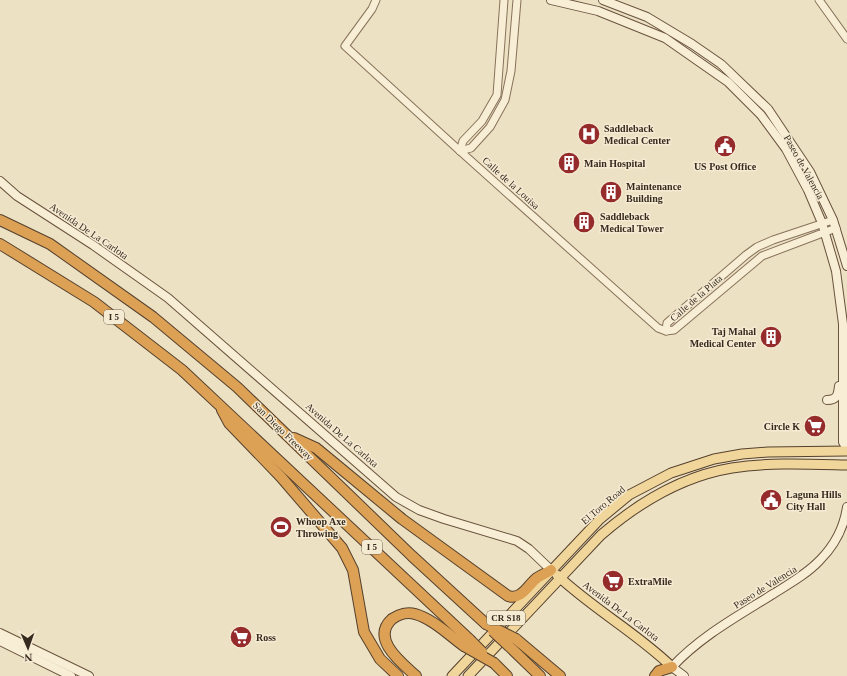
<svg xmlns="http://www.w3.org/2000/svg" width="847" height="676" viewBox="0 0 847 676" font-family="Georgia,serif">
	<rect width="100%" height="100%" fill="#ede1c3"/>
	<g fill="none" stroke-linecap="round" stroke-linejoin="round">
		<g stroke="#87725a" stroke-width="9">
			<g id="tertiary">
				<polyline points="376,0 372,9 345,46 460,151 658,328 666,331 674,330 762,256 836,228"/>
				<polyline points="819,0 847,39"/>
				<polyline points="460,151 471,148 490,127 505,100 511,71 517,0"/>
				<polyline points="460,151 463,141 482,121 497,95 504,0"/>
				<polyline points="666,331 667,323 746,255 757,247 773,240 833,220"/>
			</g>
		</g>
		<g stroke="#69533d" stroke-width="10">
			<g id="secondary">
				<polyline points="551,0 598,11 665,38 728,82 761,115 786,149 808,190 822,223 836,271 843,324 843,442 847,449"/>
				<polyline points="603,0 647,17 692,44 721,64 768,109 810,172 833,220 847,266"/>
				<polyline points="0,181 17,196 93,245 168,298 396,497 419,510 444,519 517,541 529,549 551,570"/>
				<path d="M827,400C837,400 838,395 839,386"/>
				<polyline points="0,633 89,676"/>
				<polyline points="0,641 71,676"/>
				<path d="M684,676L672,667C701,636 738,616 773,594C789,584 807,574 820,560C834,546 844,527 847,507"/>
			</g>
		</g>
		<g stroke="#55412e" stroke-width="11">
			<g id="primary">
				<path d="M557,575C593,609 637,633 672,667"/>
				<polyline points="452,676 600,519 629,495 671,473 714,459 742,454 768,452 847,451"/>
				<path d="M468,676L601,535C637,504 683,476 732,468C770,462 809,464 847,465"/>
			</g>
		</g>
		<g stroke="#55412e" stroke-width="12">
			<g id="motorway">
				<polyline points="0,220 50,244 153,317 237,387 412,556 486,624"/>
				<polyline points="0,244 94,302 182,370 470,640"/>
				<polyline points="222,410 229,423 281,477 342,548 353,570 364,632 380,659 398,676"/>
				<path d="M294,438L316,448L402,519L508,596C522,600 527,586 537,578C541,575 547,573 551,570"/>
				<polyline points="516,639 560,676"/>
				<polyline points="509,646 540,676"/>
				<polyline points="494,663 507,676"/>
				<path d="M416,676C402,663 370,639 392,619C399,614 408,612 415,614C433,619 450,636 464,646"/>
				<polyline points="655,676 659,671 672,667"/>
			</g>
		</g>
		<use href="#tertiary" stroke="#f8eed6" stroke-width="7"/>
		<use href="#secondary" stroke="#f8eed6" stroke-width="8"/>
		<use href="#primary" stroke="#f0d69b" stroke-width="9"/>
		<use href="#motorway" stroke="#dca155" stroke-width="10"/>
		<g stroke="#55412e" stroke-width="12" stroke-linecap="butt">
			<g id="motorway-bridge">
				<polyline points="486,624 516,639"/>
				<polyline points="493,631 509,646"/>
				<polyline points="470,640 482,652"/>
				<polyline points="464,646 494,663"/>
			</g>
		</g>
		<use href="#motorway-bridge" stroke="#dca155" stroke-width="10"/>
	</g>
	<defs>
		<g id="hospital-disc" transform="scale(1.15)"><circle r="9.5" fill="#962b2c" stroke="#f5ebd3"/><path d="M-5-5h3v3.5h4V-5h3V5h-3V1.5h-4V5h-3Z" fill="#fff"/></g>
		<g id="civic-disc" transform="scale(1.15)"><circle r="9.5" fill="#962b2c" stroke="#f5ebd3"/><path d="M-.6-6.5H3V-4.5H.6V-3L4-1V1h2V6H-6V1h2V-1L-.6-3ZM-1.2 2.5V6h2.4V2.5Z" fill="#fff"/></g>
		<g id="building-disc" transform="scale(1.15)"><circle r="9.5" fill="#962b2c" stroke="#f5ebd3"/><path d="M-4-6H4V6H1V3H-1V6H-4ZM-2.5-4.3h1.7v1.8h-1.7ZM.8-4.3h1.7v1.8H.8ZM-2.5-1h1.7V.8h-1.7ZM.8-1h1.7V.8H.8Z" fill="#fff"/></g>
		<g id="supermarket-disc" transform="scale(1.15)"><circle r="9.5" fill="#962b2c" stroke="#f5ebd3"/><path d="M-6-5.5h2.5l.6 2H6L4.5 2H-2.5L-4.4-4H-6ZM-1.5 3.2a1.3 1.3 0 1 0 .1 0ZM3 3.2a1.3 1.3 0 1 0 .1 0Z" fill="#fff"/></g>
		<g id="stadium-disc" transform="scale(1.15)"><circle r="9.5" fill="#962b2c" stroke="#f5ebd3"/><path d="M0-5a6.5 5 0 1 0 0 10a6.5 5 0 1 0 0-10ZM-3.5-1.8h7v3.6h-7Z" fill="#fff"/></g>
	</defs>
	<g fill-rule="evenodd">
		<use href="#hospital-disc" x="589" y="134"/>
		<use href="#civic-disc" x="725" y="146"/>
		<use href="#building-disc" x="569" y="163"/>
		<use href="#building-disc" x="611" y="192"/>
		<use href="#building-disc" x="584" y="222"/>
		<use href="#building-disc" x="771" y="337"/>
		<use href="#supermarket-disc" x="815" y="426"/>
		<use href="#civic-disc" x="771" y="500"/>
		<use href="#stadium-disc" x="281" y="527"/>
		<use href="#supermarket-disc" x="613" y="581"/>
		<use href="#supermarket-disc" x="241" y="637"/>
	</g>
	<g text-anchor="middle" dominant-baseline="central" stroke-width="3" stroke-linejoin="round" paint-order="stroke">
		<g fill="#f5ebd3" stroke="#706454" stroke-width="1">
			<rect x="104" y="310" width="20" height="14" rx="3"/>
			<rect x="362" y="540" width="20" height="14" rx="3"/>
			<rect x="487" y="611" width="38" height="14" rx="3"/>
		</g>
		<g font-size="9" font-weight="bold" fill="#372a1e">
			<text x="114" y="317">I 5</text>
			<text x="372" y="547">I 5</text>
			<text x="506" y="618">CR S18</text>
		</g>
		<g font-size="10" font-weight="bold" fill="#372a1e" stroke="#f5ebd3" text-anchor="start">
			<text x="604" y="128">Saddleback<tspan x="604" dy="12">Medical Center</tspan></text>
			<text x="584" y="163">Main Hospital</text>
			<text x="725" y="166" text-anchor="middle">US Post Office</text>
			<text x="626" y="186">Maintenance<tspan x="626" dy="12">Building</tspan></text>
			<text x="600" y="216">Saddleback<tspan x="600" dy="12">Medical Tower</tspan></text>
			<text x="756" y="331" text-anchor="end">Taj Mahal<tspan x="756" dy="12">Medical Center</tspan></text>
			<text x="800" y="426" text-anchor="end">Circle K</text>
			<text x="786" y="494">Laguna Hills<tspan x="786" dy="12">City Hall</tspan></text>
			<text x="296" y="521">Whoop Axe<tspan x="296" dy="12">Throwing</tspan></text>
			<text x="628" y="581">ExtraMile</text>
			<text x="256" y="637">Ross</text>
		</g>
		<g font-size="10" fill="#372a1e" stroke="#f5ebd3">
			<text transform="translate(804 167) rotate(61)">Paseo de Valencia</text>
			<text transform="translate(511 183) rotate(42)">Calle de la Louisa</text>
			<text transform="translate(89 231) rotate(34)">Avenida De La Carlota</text>
			<text transform="translate(696 298) rotate(-41)">Calle de la Plata</text>
			<text transform="translate(283 431) rotate(44)">San Diego Freeway</text>
			<text transform="translate(342 435) rotate(41)">Avenida De La Carlota</text>
			<text transform="translate(603 505) rotate(-40)">El Toro Road</text>
			<text transform="translate(765 587) rotate(-32)">Paseo de Valencia</text>
			<text transform="translate(621 611) rotate(37)">Avenida De La Carlota</text>
		</g>
	</g>
	<g transform="translate(28 648) rotate(178)" stroke="#f5ebd3" stroke-width="3" paint-order="stroke">
	<path d="M0-3L7 15L0 10L-7 15Z" fill="#372a1e"/>
	<text y="-6" font-size="11" font-weight="bold" text-anchor="middle" fill="#372a1e">N</text>
	</g>
</svg>
